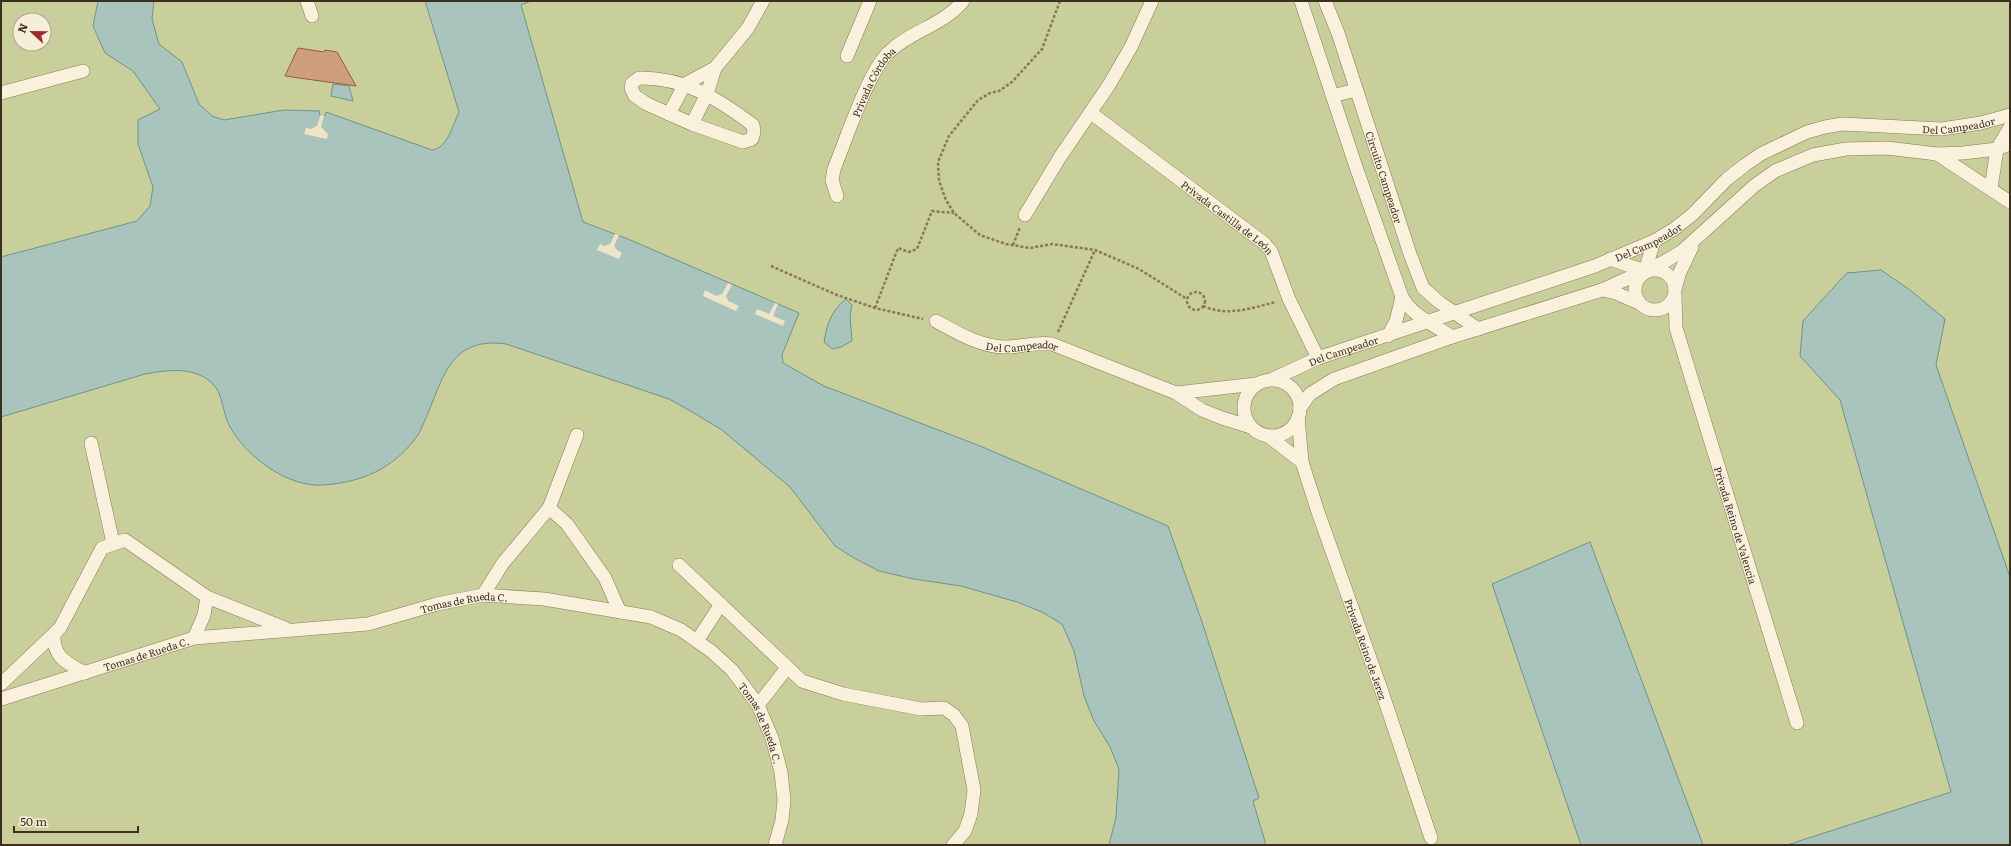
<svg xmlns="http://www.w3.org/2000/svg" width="2011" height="846" viewBox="0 0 2011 846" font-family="Literata,serif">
	<rect width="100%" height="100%" fill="#f0e4c8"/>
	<path fill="#c9cf9b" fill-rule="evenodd" d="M1,1H2008L2010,5V845H1ZM20,20H44V44H20Z"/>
	<g fill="#a9c4bc" stroke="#6f938a">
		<path d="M98,1H154L152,19L159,44L182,62L199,104L212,116L224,120L284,110L320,111L319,114L325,116L326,112L432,150C448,148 453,124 459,112L425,1H531L521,5L583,222L628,239L799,313L782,355L783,363L824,386L980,446L1168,526L1202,622L1259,798L1253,801L1266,845H1109L1116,817L1119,769L1110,747L1094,721L1084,696L1074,651L1062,624L1042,612L1017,602L961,586L914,579L879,571L854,558L835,546L790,487L722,430L694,413L669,399L506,344C449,336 443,380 425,420C422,426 420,434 415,439C392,469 362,482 324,485C288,488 247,457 230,427C222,413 224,395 212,383C194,366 167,370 145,374L1,417V257L137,221L150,206L153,187L138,144V120L160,109L133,71L105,53L93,26Z"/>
		<polygon points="333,84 349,86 353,101 331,96"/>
		<polygon points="1881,270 1910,290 1945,319 1936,365 2010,577 2010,845 1787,845 1951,792 1840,400 1800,356 1803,321 1833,288 1847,273"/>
		<path d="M846,299L852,305L850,315L852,341L841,347L832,349L824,342C827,324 831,311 846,299Z"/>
		<polygon points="1590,542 1703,845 1581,845 1492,584"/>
	</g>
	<g fill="#f0e4c8">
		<polygon points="321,114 324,116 321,127 328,134 327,139 304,134 306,128 311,129 317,126"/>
		<polygon points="615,234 619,235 614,246 617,250 622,253 619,259 597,250 600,244 604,246 610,244"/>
		<polygon points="728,283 732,285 726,296 728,301 739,306 736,311 703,296 705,290 716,296 722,294"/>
		<polygon points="775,303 778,304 773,316 785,321 783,326 755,314 757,309 769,314"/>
	</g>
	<polygon fill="#cf9f7d" stroke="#8d5f41" points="298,48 324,52 325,50 337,52 356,86 285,76"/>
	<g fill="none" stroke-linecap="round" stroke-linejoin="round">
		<g stroke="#8d765c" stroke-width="14">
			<g id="minor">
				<polyline points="307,1 312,16"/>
				<path d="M1301,1L1355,164L1402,297C1412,316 1435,325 1452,337"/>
				<path id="s1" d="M1325,1L1338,33L1410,254L1423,288L1439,302L1478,329"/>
				<polyline points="847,56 870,1"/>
				<path d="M639,78C684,77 718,99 753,125L754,132L752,139L743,142L692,124L647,104L635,96L631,88L632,83Z"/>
				<polyline points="1,93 83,71"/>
				<polyline points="1332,96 1356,90"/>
				<path id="s2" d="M1091,113L1264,243L1271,251L1289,299L1318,358"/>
				<polyline points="669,114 685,84 715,68 748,28 763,1"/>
				<polyline points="692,124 707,94 715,68"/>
				<polyline points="1937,154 2010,202"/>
				<polyline points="1991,188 1997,149 2010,127"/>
				<path id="s3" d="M837,196L832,180L834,169C846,140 868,72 888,53C910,31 944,25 963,1"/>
				<polyline points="1025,215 1060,157 1109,85 1131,47 1152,1"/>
				<polyline points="1610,259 1645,271 1648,271"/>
				<circle cx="1655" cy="290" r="20"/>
				<polyline points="1641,275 1645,271 1654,241"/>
				<polyline points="1675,289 1680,272 1692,247"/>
				<polyline points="1602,290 1616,293 1639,303"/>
				<path id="s4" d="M1675,294L1676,328L1797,723"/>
				<path id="s5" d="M936,321C956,332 979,346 1003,347C1020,348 1035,341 1052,344L1176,393L1202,410L1222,418L1251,427"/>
				<polyline points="1388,336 1396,321 1402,297"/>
				<path id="s6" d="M1273,379L1318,358L1595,266L1654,241L1674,229L1693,214L1727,179L1745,165L1761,154L1807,132L1825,127L1842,124L1942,129L1981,123L2010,115"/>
				<circle cx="1272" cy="408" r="28"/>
				<polyline points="1176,393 1256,384"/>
				<polyline points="1300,408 1310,394 1334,379 1452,337 1602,290 1662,263 1681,252 1754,186 1775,171 1813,155 1846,149 1887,148 1937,154 1963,153 1997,149 2010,144"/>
				<path id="s7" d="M1298,417L1302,462L1318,512L1381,689L1431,838"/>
				<polyline points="1268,436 1302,462"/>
				<polyline points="91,443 113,543"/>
				<polyline points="549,508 567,524 605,578 620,612"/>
				<polyline points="679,565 802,681 843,694 921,709 944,708 954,715 962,726 974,790 971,814 965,831 953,845"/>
				<polyline points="483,595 503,563 549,508 577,435"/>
				<path d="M54,634C53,658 67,663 85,673"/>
				<polyline points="194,638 204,615 207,597"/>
				<polyline points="697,641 721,604"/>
				<polyline points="1,684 60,628 102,548 125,540 207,597 285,628"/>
				<path id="s8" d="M1,699L194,638L368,624L437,604L483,595L544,599L651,617L681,630L711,651L732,670L758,705L772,738L781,772L784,800L782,820L775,845"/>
				<polyline points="758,705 787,668"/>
			</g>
		</g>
		<g stroke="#8d765c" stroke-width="2.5" stroke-dasharray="3 2" stroke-linecap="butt">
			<polyline points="1060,1 1042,49 1012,82 999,91 990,93 978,100 949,136 938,162 939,181 946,200 954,213 980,235 1006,244 1030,248 1052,244 1095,250 1139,269 1187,299"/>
			<polyline points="1013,245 1020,227"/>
			<polyline points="771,266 837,295 875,308 923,319"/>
			<circle cx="1196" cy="301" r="9"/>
			<path d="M1203,306C1228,317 1251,308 1276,302"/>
			<polyline points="875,308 898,248 909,252 917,249 932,211 954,213"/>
			<polyline points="1058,332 1095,250"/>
		</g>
		<use href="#minor" stroke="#faf1dc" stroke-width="13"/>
	</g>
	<g text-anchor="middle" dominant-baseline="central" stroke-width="4" stroke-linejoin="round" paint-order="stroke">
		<g font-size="10" fill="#3d2e20" stroke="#f7eed8">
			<text stroke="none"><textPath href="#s3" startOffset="124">Privada Córdoba</textPath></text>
			<text stroke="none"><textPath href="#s6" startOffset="748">Del Campeador</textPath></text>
			<text stroke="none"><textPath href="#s1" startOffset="186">Circuito Campeador</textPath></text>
			<text stroke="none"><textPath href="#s2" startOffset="172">Privada Castilla de León</textPath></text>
			<text stroke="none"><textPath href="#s6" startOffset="400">Del Campeador</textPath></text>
			<text stroke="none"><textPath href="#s5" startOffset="92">Del Campeador</textPath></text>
			<text stroke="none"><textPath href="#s6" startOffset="76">Del Campeador</textPath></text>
			<text stroke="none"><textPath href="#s4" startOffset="240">Privada Reino de Valencia</textPath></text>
			<text stroke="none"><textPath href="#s8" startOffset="476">Tomas de Rueda C.</textPath></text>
			<text stroke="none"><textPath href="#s7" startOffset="243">Privada Reino de Jerez</textPath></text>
			<text stroke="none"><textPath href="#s8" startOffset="152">Tomas de Rueda C.</textPath></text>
			<text stroke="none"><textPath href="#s8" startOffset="824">Tomas de Rueda C.</textPath></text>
		</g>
	</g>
	<rect width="2011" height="846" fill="none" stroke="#3d2e20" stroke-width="4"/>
	<g transform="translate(32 32) rotate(292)"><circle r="19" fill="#f7eed8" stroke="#ada18e"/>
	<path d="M0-3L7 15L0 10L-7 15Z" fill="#9e2a2b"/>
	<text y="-6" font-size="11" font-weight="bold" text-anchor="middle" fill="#3d2e20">N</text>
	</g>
	<path d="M14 826v6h124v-6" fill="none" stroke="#3d2e20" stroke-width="2"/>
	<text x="20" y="826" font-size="12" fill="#3d2e20" stroke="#f7eed8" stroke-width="3" paint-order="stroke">50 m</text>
</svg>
